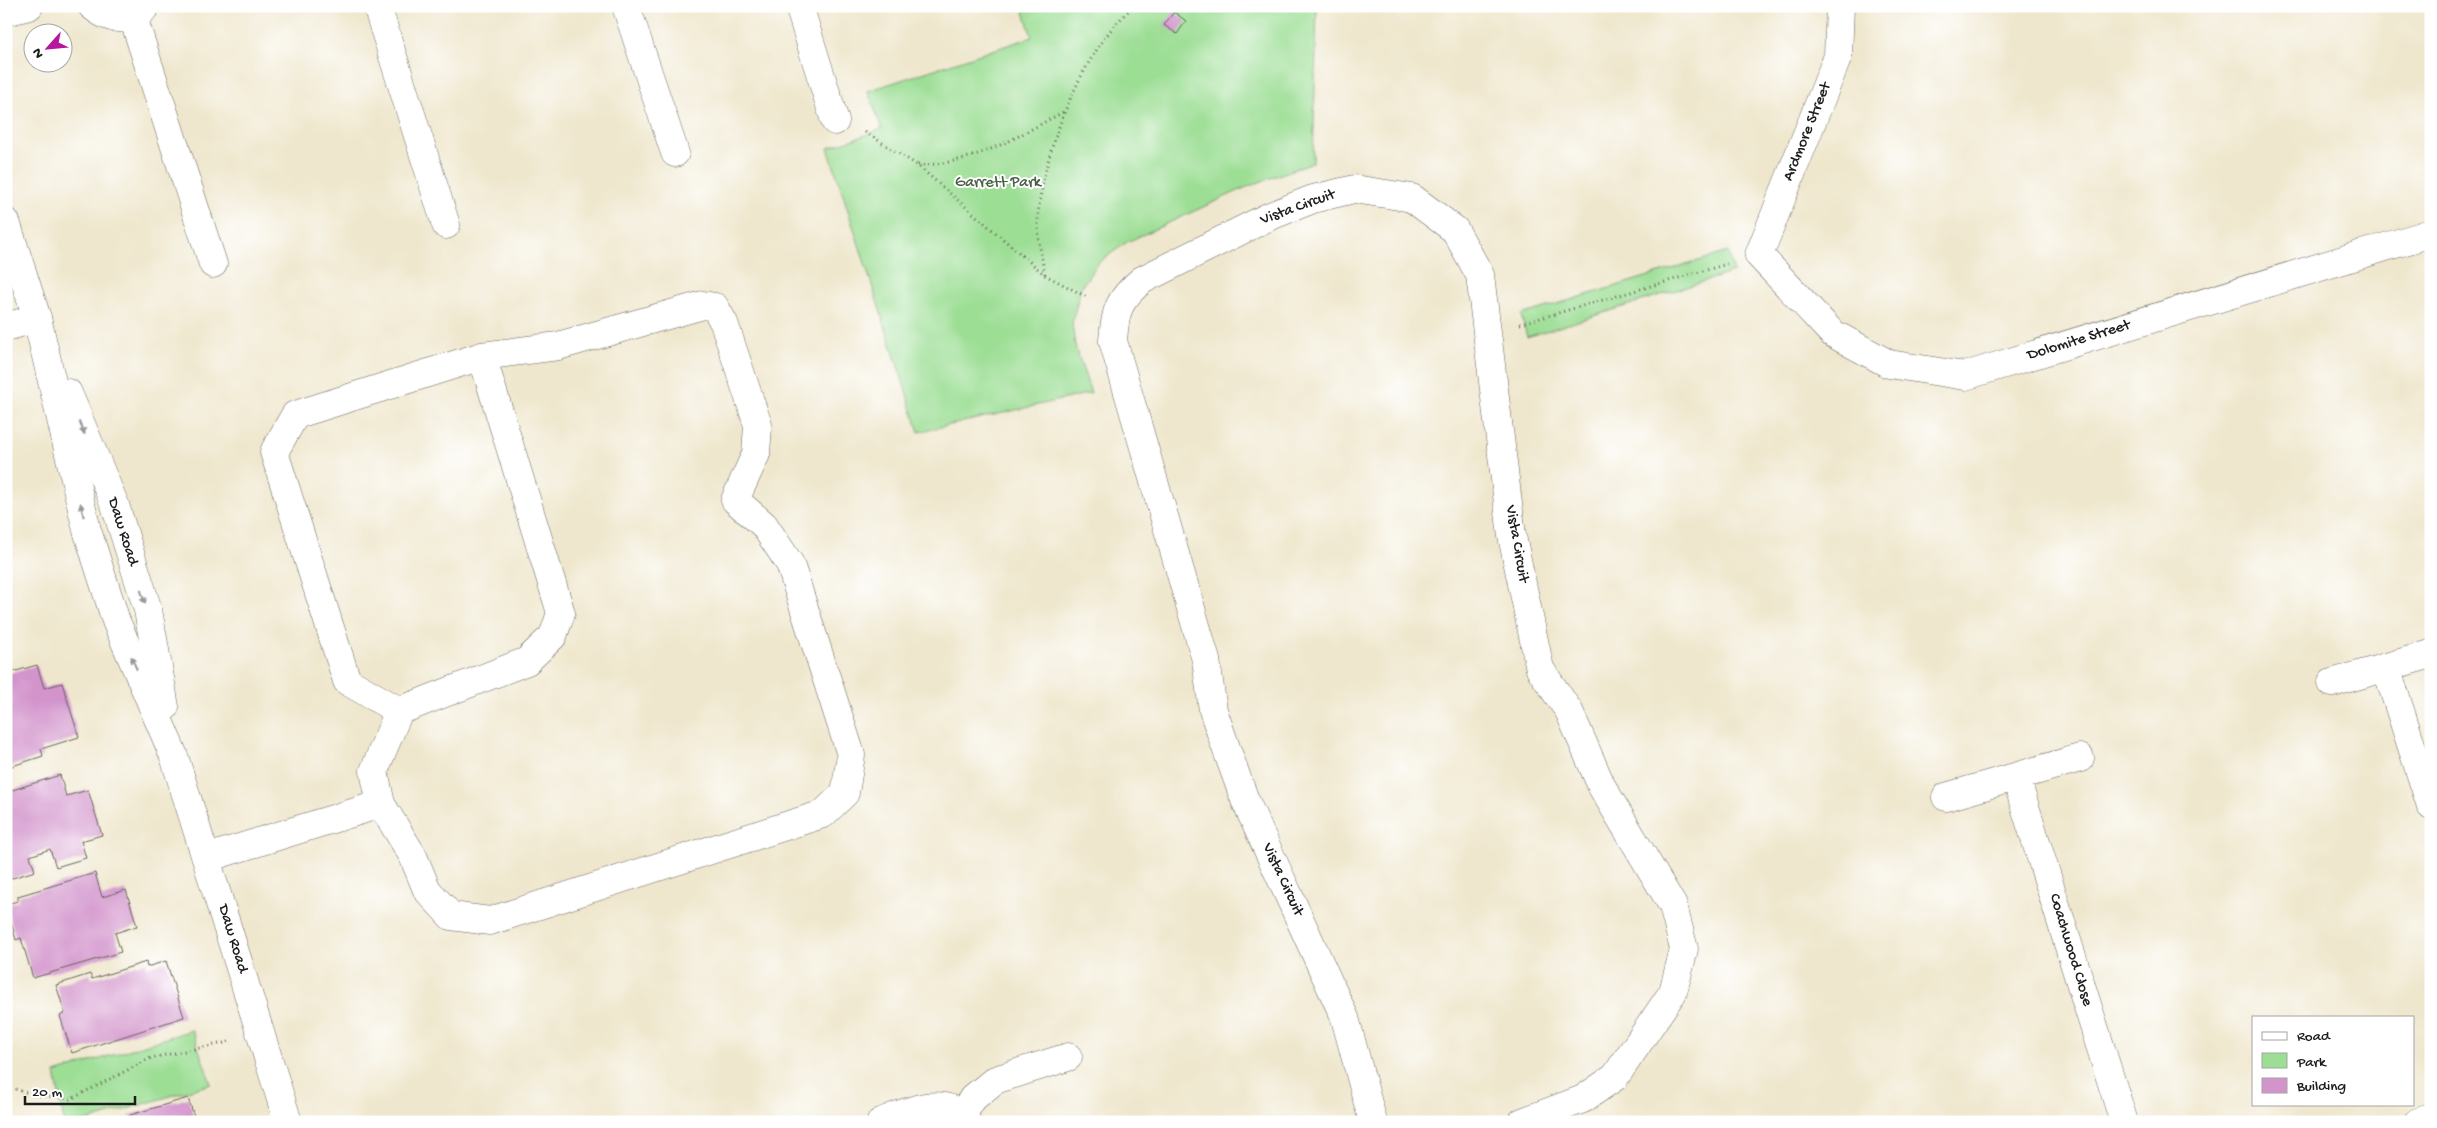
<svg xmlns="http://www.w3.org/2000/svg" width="2437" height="1128" viewBox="0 0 2437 1128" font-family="'Gochi Hand',sans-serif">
	<rect width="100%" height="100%" fill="#fff"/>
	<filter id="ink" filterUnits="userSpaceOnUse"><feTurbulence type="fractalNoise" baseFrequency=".02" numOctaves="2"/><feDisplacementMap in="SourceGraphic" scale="10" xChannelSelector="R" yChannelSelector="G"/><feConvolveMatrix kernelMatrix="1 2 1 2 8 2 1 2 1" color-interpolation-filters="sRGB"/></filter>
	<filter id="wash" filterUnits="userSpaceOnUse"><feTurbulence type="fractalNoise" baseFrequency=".0096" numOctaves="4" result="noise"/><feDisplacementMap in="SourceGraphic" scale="20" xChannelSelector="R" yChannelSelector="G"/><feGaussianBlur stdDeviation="1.12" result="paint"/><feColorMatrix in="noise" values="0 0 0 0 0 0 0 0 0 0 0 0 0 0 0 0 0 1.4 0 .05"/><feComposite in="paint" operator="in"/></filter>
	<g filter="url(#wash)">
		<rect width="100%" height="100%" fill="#efe7cd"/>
		<g fill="#9cde94" stroke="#5c7d58">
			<polygon points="1022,6 1317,6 1313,162 1249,186 1127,242 1098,263 1081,287 1072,323 1075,346 1091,393 919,432 828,148 882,129 868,91 1032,37"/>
			<polygon points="1728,252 1734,272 1527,337 1521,315"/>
			<polygon points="192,1030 211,1084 83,1122 64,1122 55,1073"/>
		</g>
		<g id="blocks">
			<g fill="#d394cc">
				<polygon points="1174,12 1186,21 1177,34 1164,25"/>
				<polygon points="37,665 44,688 62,683 79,737 41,749 43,756 6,768 6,674"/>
				<polygon points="60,775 66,796 88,790 102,835 81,841 86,858 56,867 50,849 30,856 35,871 6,880 6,792"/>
				<polygon points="95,873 102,897 126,890 137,926 115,933 121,952 33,978 21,938 16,940 6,904 18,901 18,896"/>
				<polygon points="166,961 184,1017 72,1053 60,1016 65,1013 56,985 90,974 92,979 146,962 147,967"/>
				<polygon points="188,1098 196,1122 132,1122 130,1115"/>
			</g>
		</g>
	</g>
	<g filter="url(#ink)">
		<use href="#blocks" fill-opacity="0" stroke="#66635a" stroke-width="1"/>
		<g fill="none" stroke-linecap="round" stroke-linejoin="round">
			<g stroke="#66635a" stroke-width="29">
				<g id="minor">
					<path d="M92,6C108,20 132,25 146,6"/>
					<polyline points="377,6 446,225"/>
					<polyline points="626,6 675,153"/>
					<polyline points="799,6 835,121"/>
					<polyline points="1840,6 1838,56 1759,255 1832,333 1889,364 1965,376 2431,233"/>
					<polyline points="6,12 29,6"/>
					<polyline points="133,17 213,264"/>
					<polyline points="6,222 37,318 87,530 116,621 174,756 288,1122"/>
					<polyline points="6,327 37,318"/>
					<polyline points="68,393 115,505 148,610 165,707"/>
					<polyline points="2386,667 2431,806"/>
					<polyline points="2332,683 2431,654"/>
					<polyline points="399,711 347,681 274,452 295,415 482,356 558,346 703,305 715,307 724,323 758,425 756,454 735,500 764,525 790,564 851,755 845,793 823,814 490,921 451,916 427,890 413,856 381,804 374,771 399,711 527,661 553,636 561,613 482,356"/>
					<polyline points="2016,778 2124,1122"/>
					<polyline points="1946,797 2080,758"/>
					<polyline points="207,858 381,804"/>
					<polyline points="962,1115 973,1098 995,1080 1068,1057"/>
					<path d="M881,1122C906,1112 947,1092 967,1122"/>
					<path d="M1373,1122L1345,1018L1245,800L1225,745L1213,710L1206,660L1113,341C1115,311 1118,300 1142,280L1268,217L1313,199L1354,189L1412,198L1455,230L1480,275L1512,536L1540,669L1569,711L1602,787L1673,906L1684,949L1673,992L1615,1077L1583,1099L1522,1122"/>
					<polyline points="2418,1122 2431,1118"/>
				</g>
			</g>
			<g stroke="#66635a" stroke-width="3" stroke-dasharray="1 4" stroke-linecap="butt">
				<polyline points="865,132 917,165 1045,275 1087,297"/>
				<path d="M918,165C972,165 1017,137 1063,112"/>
				<path d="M1045,274C1040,252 1036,229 1039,206C1047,142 1084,48 1134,6"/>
				<polyline points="1520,324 1727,264"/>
				<polyline points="6,1086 34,1095 71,1099 151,1058 229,1042"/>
			</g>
			<use href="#minor" stroke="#fff" stroke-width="28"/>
		</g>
		<defs><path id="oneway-solid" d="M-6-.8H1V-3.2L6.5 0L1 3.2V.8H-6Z" transform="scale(1.25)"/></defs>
		<g fill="#999">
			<use href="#oneway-solid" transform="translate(82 428) rotate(67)"/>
			<use href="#oneway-solid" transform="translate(82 510) rotate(-103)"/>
			<use href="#oneway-solid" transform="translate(143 597) rotate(72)"/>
			<use href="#oneway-solid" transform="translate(134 663) rotate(-113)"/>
		</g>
	</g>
	<g text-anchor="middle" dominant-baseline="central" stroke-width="4" stroke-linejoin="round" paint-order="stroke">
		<g font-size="16" fill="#1c1c1c" stroke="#fff">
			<text transform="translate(1808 132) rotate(-68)">Ardmore Street</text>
			<text transform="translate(1298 208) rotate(-20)">Vista Circuit</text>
			<text transform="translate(2079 341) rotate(-17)">Dolomite Street</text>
			<text transform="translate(122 532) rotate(72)">Daw Road</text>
			<text transform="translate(1516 544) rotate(80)">Vista Circuit</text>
			<text transform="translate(1282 880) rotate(65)">Vista Circuit</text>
			<text transform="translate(232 939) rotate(73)">Daw Road</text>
			<text transform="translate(2070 950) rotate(73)">Coachwood Close</text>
		</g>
		<g font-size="16" fill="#496046" stroke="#fff">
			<text x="998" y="183">Garrett Park</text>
		</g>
	</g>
	<rect width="2437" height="1128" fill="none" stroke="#fff" stroke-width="25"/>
	<rect x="2252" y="1016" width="162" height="90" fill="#ffffff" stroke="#a4a4a4"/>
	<rect x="2262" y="1032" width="25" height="8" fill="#ffffff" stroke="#a4a4a4"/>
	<text x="2297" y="1040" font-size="15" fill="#1c1c1c">Road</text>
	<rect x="2262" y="1053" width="25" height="15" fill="#9cde94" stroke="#a4a4a4"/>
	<text x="2297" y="1066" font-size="15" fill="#1c1c1c">Park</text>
	<rect x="2262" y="1078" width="25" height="15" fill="#d394cc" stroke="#a4a4a4"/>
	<text x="2297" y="1090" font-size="15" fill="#1c1c1c">Building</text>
	<g transform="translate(48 48) rotate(243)"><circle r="24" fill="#ffffff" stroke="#a4a4a4"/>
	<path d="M0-4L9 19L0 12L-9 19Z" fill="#b5179e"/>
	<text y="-8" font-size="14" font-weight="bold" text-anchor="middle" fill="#1c1c1c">N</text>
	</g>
	<path d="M25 1096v8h110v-8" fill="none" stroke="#1c1c1c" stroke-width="2.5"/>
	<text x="32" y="1096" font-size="15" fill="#1c1c1c" stroke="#ffffff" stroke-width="4" paint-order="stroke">20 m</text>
</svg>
